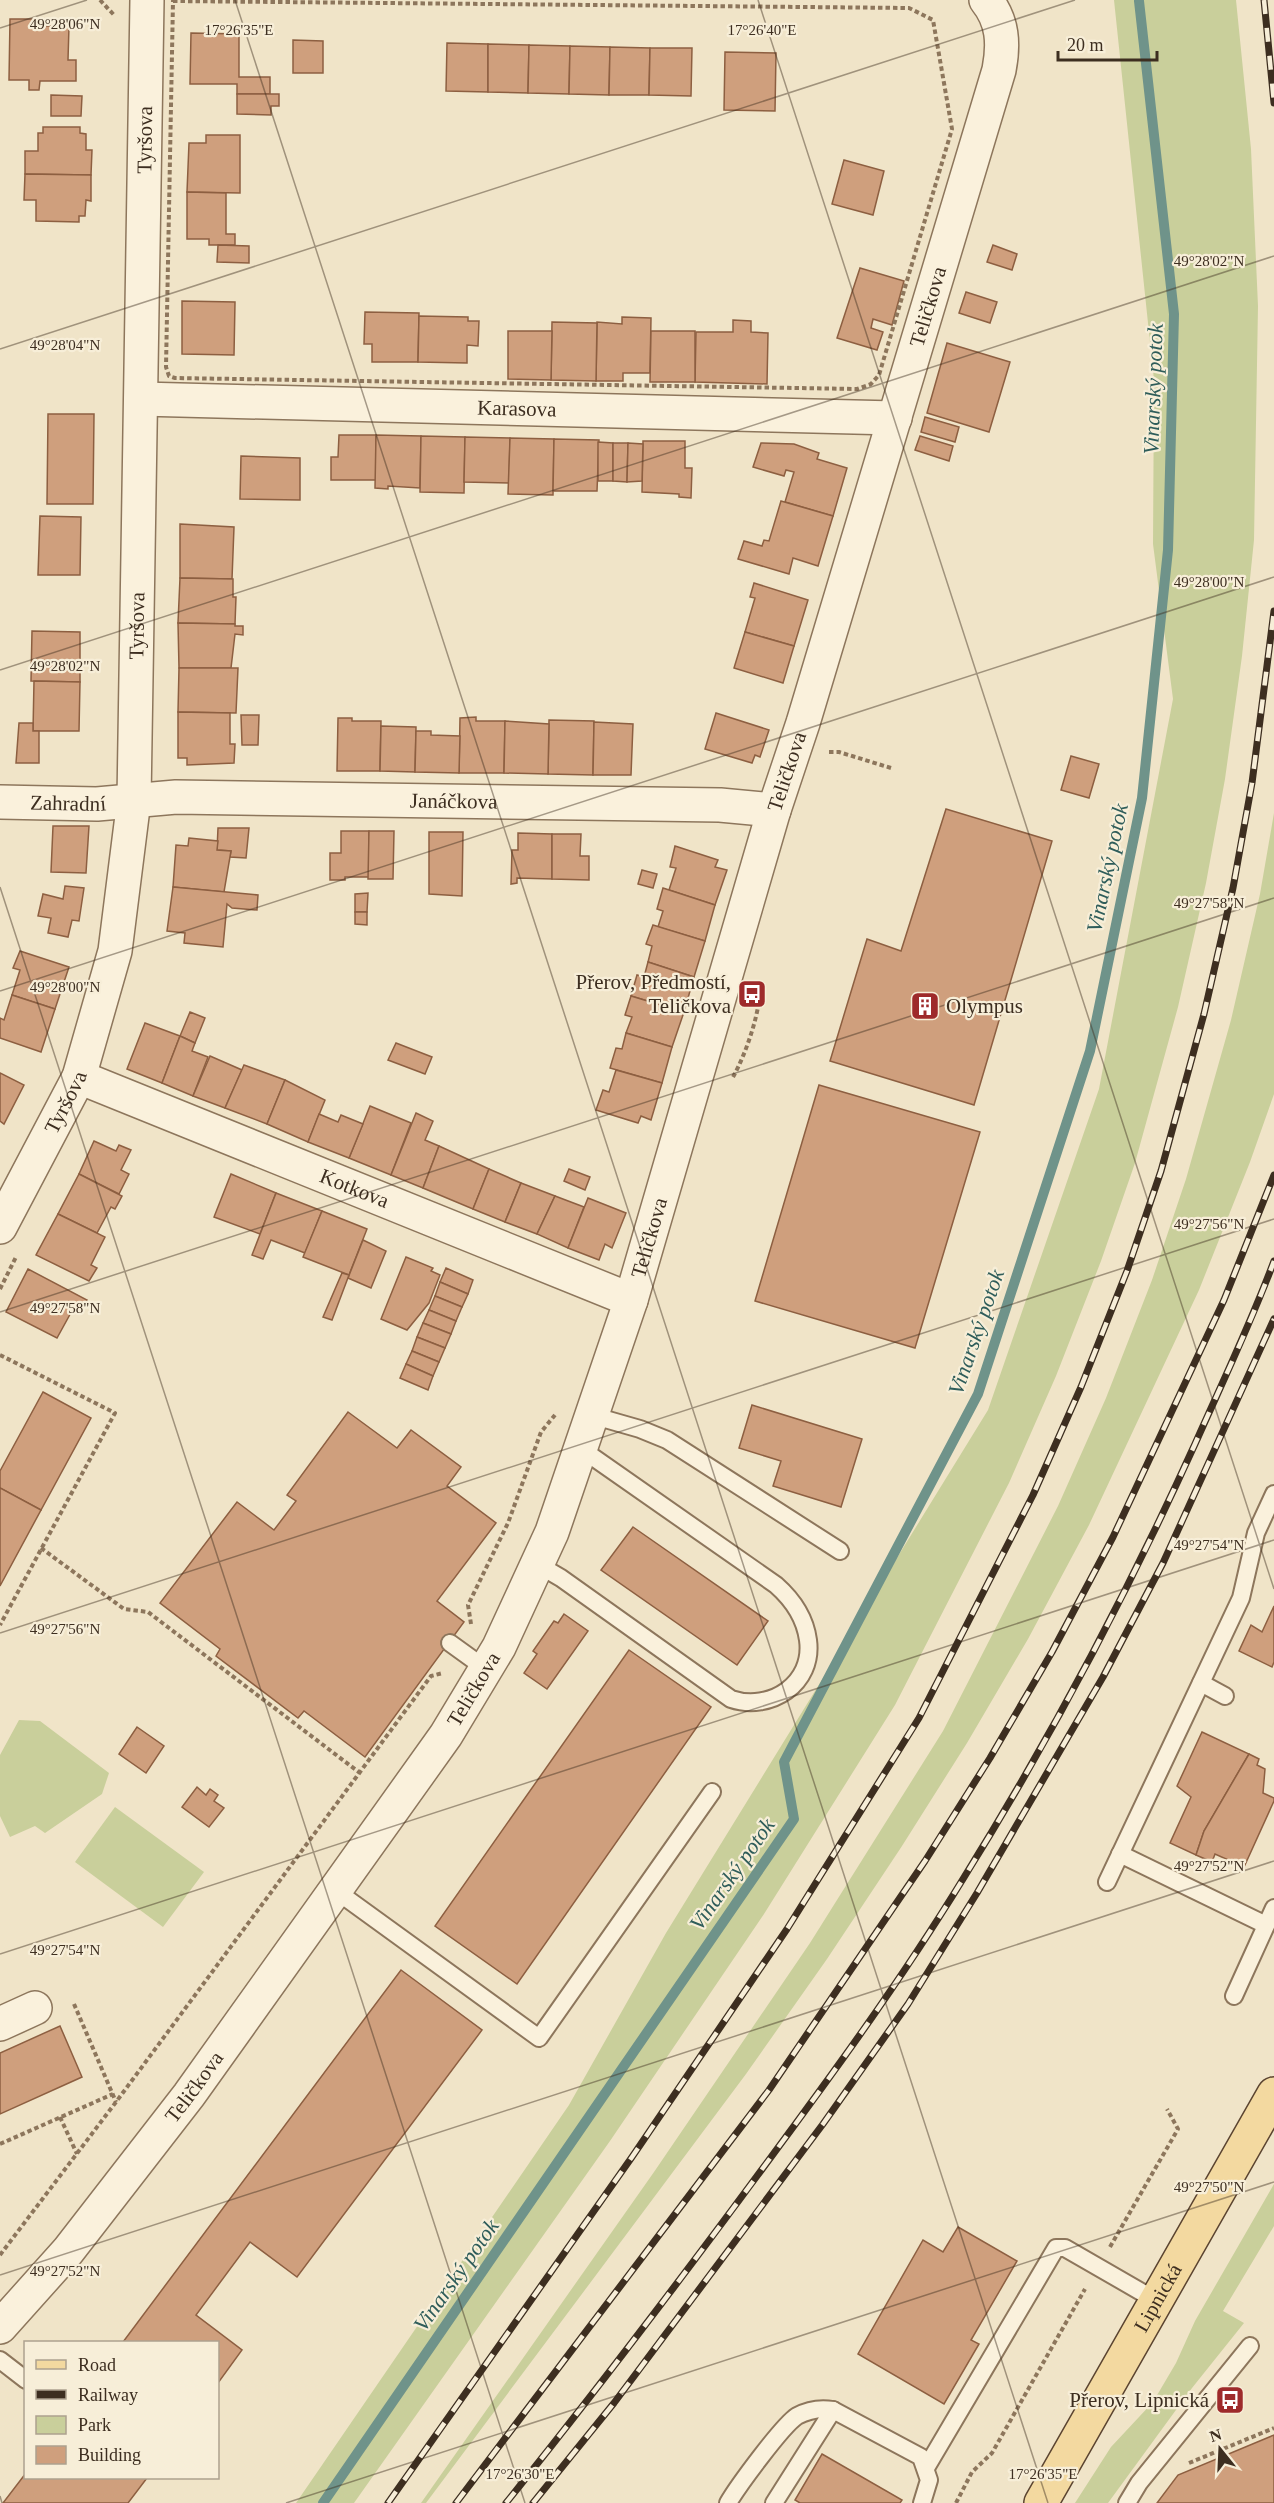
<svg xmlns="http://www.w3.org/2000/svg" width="1274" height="2503" viewBox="0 0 1274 2503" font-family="'Times New Roman',serif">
	<rect width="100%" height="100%" fill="#f0e4c8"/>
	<g fill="#c9cf9b">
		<polygon points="1114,0 1236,0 1251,149 1258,306 1254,540 1242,656 1225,779 1206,883 1178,1007 1135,1163 1101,1261 1056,1376 1009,1483 895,1705 764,1914 610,2141 354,2503 296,2503 569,2105 666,1933 988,1410 1099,1089 1173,699 1153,544 1154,380"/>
		<polygon points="1274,813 1274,1094 1250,1162 1199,1290 1089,1525 1028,1639 967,1743 902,1846 827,1959 746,2074 426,2503 421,2503 654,2172 810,1943 943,1731 1058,1506 1106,1398 1152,1280 1186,1179 1231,1020 1260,894"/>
		<polygon points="19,1720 40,1721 109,1773 102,1794 45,1833 35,1826 10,1837 0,1816 0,1755"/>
		<polygon points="115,1807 204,1872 163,1927 75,1862"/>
		<polygon points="1274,2184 1274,2226 1223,2311 1244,2323 1192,2388 1108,2503 1075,2503 1111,2447 1153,2402 1176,2363 1195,2321"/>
	</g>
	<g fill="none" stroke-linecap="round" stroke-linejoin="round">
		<polyline stroke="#6f938a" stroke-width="10" points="323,2503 794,1819 784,1762 978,1394 1090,1051 1142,798 1168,550 1174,314 1139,1"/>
	</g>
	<g fill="#cf9f7d" stroke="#8d5f41" stroke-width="1.5">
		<polygon points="10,19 42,19 42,26 69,26 68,60 76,60 76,81 40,81 39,90 29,90 29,80 9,80"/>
		<polygon points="191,33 239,34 239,77 270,77 270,94 237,94 237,84 190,84"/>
		<polygon points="293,40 323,41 323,73 293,73"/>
		<polygon points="447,43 488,44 488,92 446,91"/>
		<polygon points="488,44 529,45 528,93 488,92"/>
		<polygon points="529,45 570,46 569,94 528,93"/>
		<polygon points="570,46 610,47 609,95 569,94"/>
		<polygon points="610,47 650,48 649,95 609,95"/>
		<polygon points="650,48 692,48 691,96 649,95"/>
		<polygon points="725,52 776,53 775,111 724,110"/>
		<polygon points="237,94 279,94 279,106 271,106 271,115 237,114"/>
		<polygon points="51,95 82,96 81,116 51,116"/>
		<polygon points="43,127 80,127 80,133 86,134 86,150 92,150 91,175 25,174 25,151 38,151 38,133 43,133"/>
		<polygon points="206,135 240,135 240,193 187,192 189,143 206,143"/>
		<polygon points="844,160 884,171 873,215 832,204"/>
		<polygon points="25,174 91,175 91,201 86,200 85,216 79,216 79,222 36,221 36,200 24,200"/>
		<polygon points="187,192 226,193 226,234 235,234 235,245 209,245 209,239 187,239"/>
		<polygon points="218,245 249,246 249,263 217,262"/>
		<polygon points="993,245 1017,254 1012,270 987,262"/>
		<polygon points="860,268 904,281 892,325 873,319 871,328 883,332 877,350 837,338"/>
		<polygon points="966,292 997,302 990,323 959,313"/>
		<polygon points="182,301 235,302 234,355 182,354"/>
		<polygon points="365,312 419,313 418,362 372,362 372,344 364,344"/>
		<polygon points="419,316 468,317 468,321 479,321 478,346 467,345 467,363 418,362"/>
		<polygon points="622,317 651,318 650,373 623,373 623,381 596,381 597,322 622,324"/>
		<polygon points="733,320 751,321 751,332 768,333 767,384 695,382 696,332 733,332"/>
		<polygon points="552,322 597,323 596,381 551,380"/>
		<polygon points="508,331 552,331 551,380 508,379"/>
		<polygon points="651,331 695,331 695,382 650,382"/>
		<polygon points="947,343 1010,362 989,432 927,413"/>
		<polygon points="48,414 94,414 93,504 47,504"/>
		<polygon points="925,417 959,427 955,442 921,432"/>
		<polygon points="339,435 376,435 376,480 331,480 331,457 338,457"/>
		<polygon points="376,435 421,436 420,488 388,486 388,489 375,488"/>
		<polygon points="421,436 465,437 464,493 420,492"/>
		<polygon points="920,436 953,446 949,461 915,450"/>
		<polygon points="465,437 510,438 509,483 464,482"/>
		<polygon points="510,438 554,439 553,495 508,494"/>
		<polygon points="554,439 599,440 597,491 553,491"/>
		<polygon points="643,441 685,441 685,468 692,468 691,498 679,497 679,494 642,492"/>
		<polygon points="598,442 613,443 613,481 598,481"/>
		<polygon points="613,443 628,443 627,482 613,481"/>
		<polygon points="628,443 643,444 642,481 627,482"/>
		<polygon points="761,443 794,444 819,453 817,459 847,468 833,516 785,502 794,472 786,470 784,476 753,467"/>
		<polygon points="241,456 300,458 300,500 240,499"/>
		<polygon points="781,501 833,516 818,566 793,558 789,574 738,559 744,541 762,546 764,540 769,541"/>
		<polygon points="40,516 81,517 80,575 38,575"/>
		<polygon points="180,524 234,527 232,579 180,578"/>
		<polygon points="180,578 233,579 233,597 236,597 235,624 178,623"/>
		<polygon points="754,583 808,600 794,646 745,632 755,598 750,597"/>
		<polygon points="178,623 235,624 235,626 243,626 243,635 235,634 231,668 179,668"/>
		<polygon points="32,631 80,632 80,682 31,681"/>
		<polygon points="745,632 794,646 783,683 734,668"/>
		<polygon points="179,668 238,668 236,713 178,712"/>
		<polygon points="34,681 80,682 79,731 33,731"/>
		<polygon points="178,712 230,713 230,744 235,744 234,763 187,765 187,758 178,758"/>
		<polygon points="716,713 769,730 760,757 755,755 752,763 705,749"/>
		<polygon points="241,715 259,715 258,745 242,745"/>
		<polygon points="476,717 476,721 505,721 504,773 459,773 460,718"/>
		<polygon points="338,718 352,718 352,721 381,721 380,771 337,771"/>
		<polygon points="549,720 594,721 593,775 548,774"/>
		<polygon points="505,721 549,724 548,774 504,773"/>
		<polygon points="594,722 633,724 631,775 593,775"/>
		<polygon points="19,723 33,723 33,731 39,731 39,763 16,763"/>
		<polygon points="381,726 416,727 415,772 380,771"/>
		<polygon points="416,731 431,731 431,735 460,736 459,773 415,772"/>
		<polygon points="1071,756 1099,764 1089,798 1061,790"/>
		<polygon points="946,809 1052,841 974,1105 830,1061 867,939 901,951"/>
		<polygon points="53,826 89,826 86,873 51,872"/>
		<polygon points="218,828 249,828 246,858 230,857 231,851 217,850"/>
		<polygon points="341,831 369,831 369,877 345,877 345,880 330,880 330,853 341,853"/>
		<polygon points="369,831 394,831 393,879 368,879"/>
		<polygon points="429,832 463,832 462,896 429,894"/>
		<polygon points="518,833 552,834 552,879 517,878 517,883 511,884 512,850 518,850"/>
		<polygon points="552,834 581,834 580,856 589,856 589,880 552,879"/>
		<polygon points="189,838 218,841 217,850 231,851 224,892 173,887 176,845 188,846"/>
		<polygon points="675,846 718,860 715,867 727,870 715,905 669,890 676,868 670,867"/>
		<polygon points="642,870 657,874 653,888 638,884"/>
		<polygon points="65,886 84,888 79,921 72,920 68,937 48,933 51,918 38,916 43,894 63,899"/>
		<polygon points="173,887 258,895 257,910 232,908 227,904 223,947 184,943 185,933 167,931"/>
		<polygon points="663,888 715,905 705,941 658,927 663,911 657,909"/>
		<polygon points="368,893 367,912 355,912 355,894"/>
		<polygon points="355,912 367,912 367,925 355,924"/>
		<polygon points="653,925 705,941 694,977 648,962 652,946 646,944"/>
		<polygon points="20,951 69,967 55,1009 12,995 20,970 13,968"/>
		<polygon points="648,962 694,977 684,1012 631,996 637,975 644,977"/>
		<polygon points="12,995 55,1009 41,1052 0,1038 0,1018 4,1020"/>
		<polygon points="631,996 684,1012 672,1047 626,1033 632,1017 625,1015"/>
		<polygon points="190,1012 205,1018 195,1043 180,1036"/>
		<polygon points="145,1023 180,1036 162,1083 127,1069"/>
		<polygon points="626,1033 672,1047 662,1083 610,1068 616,1048 622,1049"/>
		<polygon points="180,1036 195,1043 192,1051 208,1057 193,1096 162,1083"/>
		<polygon points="396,1043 432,1057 425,1074 388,1060"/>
		<polygon points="210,1056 242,1070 225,1108 193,1096"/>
		<polygon points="244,1065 285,1080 267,1124 225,1108"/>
		<polygon points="616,1070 662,1083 651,1120 641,1116 638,1123 596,1110 603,1090 609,1092"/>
		<polygon points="0,1073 24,1085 4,1124 0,1121"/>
		<polygon points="285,1080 325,1100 308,1142 267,1124"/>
		<polygon points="819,1085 980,1132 915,1348 755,1301"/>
		<polygon points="370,1106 411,1123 391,1175 349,1158"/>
		<polygon points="416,1113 433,1121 425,1140 439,1146 423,1188 391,1175"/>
		<polygon points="319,1114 338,1122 341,1115 363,1124 349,1158 308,1142"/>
		<polygon points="94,1141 116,1151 119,1145 131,1150 121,1170 129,1174 119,1194 79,1174"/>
		<polygon points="439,1146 489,1169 473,1209 423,1188"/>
		<polygon points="489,1169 521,1183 505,1222 473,1209"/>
		<polygon points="569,1169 590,1177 585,1190 564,1181"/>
		<polygon points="79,1174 122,1196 115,1209 111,1207 97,1233 58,1214"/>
		<polygon points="231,1174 276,1193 260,1234 214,1217"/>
		<polygon points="521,1183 555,1196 537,1234 505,1222"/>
		<polygon points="276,1193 322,1211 305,1253 271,1240 263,1259 252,1255"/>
		<polygon points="555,1196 584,1207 568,1248 537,1234"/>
		<polygon points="588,1198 626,1213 612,1248 605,1244 599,1260 568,1248"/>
		<polygon points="322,1211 367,1229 349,1275 303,1257"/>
		<polygon points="58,1214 105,1237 91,1265 97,1268 89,1281 36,1255"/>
		<polygon points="363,1240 386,1251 371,1288 348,1278"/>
		<polygon points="406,1257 433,1268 431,1271 440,1275 429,1303 407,1330 381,1319"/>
		<polygon points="446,1268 473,1280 468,1294 440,1282"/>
		<polygon points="28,1269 87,1300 80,1313 73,1309 57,1338 6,1312"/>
		<polygon points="342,1273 349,1275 332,1320 323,1317"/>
		<polygon points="440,1282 468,1294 462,1307 435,1296"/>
		<polygon points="435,1296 462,1307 456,1321 429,1310"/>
		<polygon points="429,1310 456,1321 451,1334 423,1323"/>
		<polygon points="423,1323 451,1334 445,1348 417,1337"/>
		<polygon points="417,1337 445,1348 439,1362 412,1351"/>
		<polygon points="412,1351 439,1362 433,1376 406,1364"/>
		<polygon points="406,1364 433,1376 428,1390 400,1378"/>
		<polygon points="43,1392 91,1418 41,1510 0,1488 0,1471"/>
		<polygon points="752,1405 862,1439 841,1507 773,1486 781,1461 739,1448"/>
		<polygon points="348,1412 397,1448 411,1430 461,1467 447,1486 496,1523 437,1601 464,1622 365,1757 304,1711 298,1718 216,1656 220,1649 160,1603 237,1502 274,1530 296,1501 287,1495"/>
		<polygon points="0,1488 41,1510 0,1586"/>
		<polygon points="633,1527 768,1621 737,1665 601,1570"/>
		<polygon points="1274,1606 1274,1662 1272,1667 1239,1651 1251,1625 1262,1632"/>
		<polygon points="564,1614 588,1631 547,1689 524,1673 537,1654 533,1651 554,1621 558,1623"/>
		<polygon points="629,1650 711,1707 517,1984 435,1926"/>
		<polygon points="137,1727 164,1746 146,1773 119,1754"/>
		<polygon points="1202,1732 1249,1754 1204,1831 1196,1855 1170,1843 1191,1797 1177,1786"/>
		<polygon points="1249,1754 1259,1759 1257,1765 1265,1769 1263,1793 1274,1798 1274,1801 1244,1867 1215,1854 1212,1862 1196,1855 1204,1831"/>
		<polygon points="197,1787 206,1795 210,1789 218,1795 214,1801 224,1808 209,1827 182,1807"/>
		<polygon points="401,1970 482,2030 297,2277 250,2242 196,2315 242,2350 218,2383 218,2342 123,2342"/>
		<polygon points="60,2026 82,2077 0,2114 0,2053"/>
		<polygon points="958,2227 1017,2261 971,2340 979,2344 944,2404 858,2354 923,2240 943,2252"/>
		<polygon points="1274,2435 1274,2503 1157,2503 1178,2475"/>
		<polygon points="822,2454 902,2500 900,2503 800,2503 795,2500"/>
		<polygon points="26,2473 26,2478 147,2478 128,2503 3,2503"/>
	</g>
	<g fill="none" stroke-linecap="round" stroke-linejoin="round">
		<g stroke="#8d765c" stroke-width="20">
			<g id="service">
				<polyline points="591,1415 640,1429 667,1440 840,1551"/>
				<path d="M537,1564L561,1578L731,1699C770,1712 814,1684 808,1640C805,1618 793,1600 776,1585L580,1448"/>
				<polyline points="450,1643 486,1669"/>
				<polyline points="1201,1683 1225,1696"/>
				<polyline points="1120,1854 1266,1925"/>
				<polyline points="1107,1882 1241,1598 1256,1533 1274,1494"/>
				<polyline points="335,1890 539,2038 712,1792"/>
				<polyline points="1234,1996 1274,1908"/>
				<polyline points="0,2360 26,2380"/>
				<polyline points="926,2468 1056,2248 1065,2248 1157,2301"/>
				<path d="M728,2503C738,2486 782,2426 797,2416C808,2410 821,2408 833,2410L921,2457L929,2480L922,2503"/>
				<polyline points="774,2503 833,2410"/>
				<polyline points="1127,2503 1139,2483 1250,2346"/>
			</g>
		</g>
		<g stroke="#8d765c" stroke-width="36">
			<g id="minor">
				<path id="s1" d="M141,399L895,418"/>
				<path id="s2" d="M0,802L97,804L176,797L720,805L774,810"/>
				<path id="s3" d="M79,1077L631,1300"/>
				<path id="s4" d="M0,1227L79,1077L115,951L134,800L147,0"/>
				<polyline points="0,2024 35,2008"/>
				<path id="s5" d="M0,2327L68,2251L189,2095L446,1735L499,1647L552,1532L631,1300L774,810L803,723L999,70C1004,44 1003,21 986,0"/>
			</g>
		</g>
		<g stroke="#5b4430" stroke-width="36">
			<g id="primary">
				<path id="s6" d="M1041,2503L1274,2094"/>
			</g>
		</g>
		<g stroke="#8d765c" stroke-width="4" stroke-dasharray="4.5 3" stroke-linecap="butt">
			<polyline points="100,0 114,15"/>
			<polygon points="173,1 909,8 933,20 952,129 879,375 871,384 857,389 175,378 169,376 166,367"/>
			<polyline points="829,752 839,752 891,768"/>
			<path d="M733,1077C746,1054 762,1008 760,982"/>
			<polyline points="0,1289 16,1257"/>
			<polyline points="0,1355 115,1413 0,1625"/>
			<polyline points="41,1548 124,1609 148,1612 360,1773"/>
			<polyline points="471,1624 468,1605 508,1523 541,1432 555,1415"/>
			<polyline points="74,2004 116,2102"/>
			<polyline points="60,2117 77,2154"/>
			<polyline points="0,2144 113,2094"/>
			<polyline points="1110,2247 1178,2129 1167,2109"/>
			<polyline points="0,2255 116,2102 431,1676 443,1673"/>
			<polyline points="1189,2463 1274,2428"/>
			<polyline points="956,2503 972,2472 992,2453 1085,2289"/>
		</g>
		<use href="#service" stroke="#faf1dc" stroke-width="16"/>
		<use href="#minor" stroke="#faf1dc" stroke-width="33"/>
		<use href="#primary" stroke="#f3d9a0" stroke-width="33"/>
		<g stroke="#3d2e20" stroke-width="7">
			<g id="rail">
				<polyline points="1264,0 1274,103"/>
				<polyline points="388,2503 632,2157 787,1929 919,1718 1033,1495 1081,1387 1127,1271 1161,1171 1204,1014 1233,888 1252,783 1274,611"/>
				<polyline points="456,2503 769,2090 925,1861 990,1758 1052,1652 1113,1537 1224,1300 1274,1175"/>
				<path d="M506,2503C592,2396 675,2287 757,2176C829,2079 900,1982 963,1879C1050,1739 1127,1594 1195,1444C1222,1383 1251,1323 1274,1261"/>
				<polyline points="533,2503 614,2403 823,2124 908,2004 977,1893 1103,1677 1163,1563 1274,1319"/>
			</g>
		</g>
		<use href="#rail" stroke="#f7eed8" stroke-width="4.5" stroke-dasharray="14" stroke-linecap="butt"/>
	</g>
	<path fill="none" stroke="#3d2e20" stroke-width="1.5" stroke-opacity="0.45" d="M235,0L1048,2503M758,0L1274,1589M0,28L87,0M0,349L1075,0M0,670L1274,256M0,887L525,2503M0,991L1274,577M0,1312L1274,898M0,1633L1274,1219M0,1954L1274,1540M0,2275L1274,1861M0,2496L2,2503M286,2503L1274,2182"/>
	<defs>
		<g id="bus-square" transform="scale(1.5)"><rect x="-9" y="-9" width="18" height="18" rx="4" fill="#9e2a2b" stroke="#f7eed8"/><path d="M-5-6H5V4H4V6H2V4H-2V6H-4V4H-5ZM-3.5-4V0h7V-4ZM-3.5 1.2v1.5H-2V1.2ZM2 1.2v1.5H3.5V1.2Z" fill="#fff"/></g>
		<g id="building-square" transform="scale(1.5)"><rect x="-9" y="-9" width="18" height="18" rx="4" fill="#9e2a2b" stroke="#f7eed8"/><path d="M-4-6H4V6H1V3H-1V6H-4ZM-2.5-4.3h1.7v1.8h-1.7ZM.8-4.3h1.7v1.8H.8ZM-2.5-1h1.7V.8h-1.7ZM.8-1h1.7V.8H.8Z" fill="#fff"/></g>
	</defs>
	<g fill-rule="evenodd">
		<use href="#bus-square" x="752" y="994"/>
		<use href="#building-square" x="925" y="1006"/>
		<use href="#bus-square" x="1230" y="2400"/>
	</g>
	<g text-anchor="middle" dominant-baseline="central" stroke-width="4.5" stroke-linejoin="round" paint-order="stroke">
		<g font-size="21" fill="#3d2e20" stroke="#f7eed8">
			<text stroke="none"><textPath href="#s4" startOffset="1113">Tyršova</textPath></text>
			<text stroke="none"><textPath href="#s5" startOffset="2253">Teličkova</textPath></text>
			<text stroke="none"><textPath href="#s1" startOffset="376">Karasova</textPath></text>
			<text stroke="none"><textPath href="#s4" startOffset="627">Tyršova</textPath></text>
			<text stroke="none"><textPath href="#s5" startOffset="1767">Teličkova</textPath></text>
			<text stroke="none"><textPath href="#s2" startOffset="454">Janáčkova</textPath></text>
			<text stroke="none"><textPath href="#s2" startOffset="68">Zahradní</textPath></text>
			<text stroke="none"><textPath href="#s4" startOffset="141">Tyršova</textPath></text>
			<text stroke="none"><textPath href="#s3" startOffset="297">Kotkova</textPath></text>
			<text stroke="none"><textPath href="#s5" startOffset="1281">Teličkova</textPath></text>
			<text stroke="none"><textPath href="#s5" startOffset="795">Teličkova</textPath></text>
			<text stroke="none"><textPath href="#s5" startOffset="309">Teličkova</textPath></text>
			<text stroke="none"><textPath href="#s6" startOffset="236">Lipnická</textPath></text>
		</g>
		<g font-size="21" fill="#3d2e20" stroke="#f7eed8" text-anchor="end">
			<text x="731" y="982">Přerov, Předmostí,<tspan x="731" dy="24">Teličkova</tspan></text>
			<text x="946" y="1006" text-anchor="start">Olympus</text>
			<text x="1209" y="2400">Přerov, Lipnická</text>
		</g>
		<g font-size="22" font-style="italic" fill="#2f5d5a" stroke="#f7eed8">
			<text transform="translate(1153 389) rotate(-88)">Vinarský potok</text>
			<text transform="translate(1107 868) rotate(-78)">Vinarský potok</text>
			<text transform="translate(976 1332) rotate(-71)">Vinarský potok</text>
			<text transform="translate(732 1874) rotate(-55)">Vinarský potok</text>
			<text transform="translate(456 2275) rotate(-55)">Vinarský potok</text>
		</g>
	</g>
	<g font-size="15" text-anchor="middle" fill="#3d2e20" stroke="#f7eed8" stroke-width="4.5" stroke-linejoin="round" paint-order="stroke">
		<text x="65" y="29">49°28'06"N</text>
		<text x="239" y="35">17°26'35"E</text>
		<text x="762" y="35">17°26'40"E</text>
		<text x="1209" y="266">49°28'02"N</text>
		<text x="65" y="350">49°28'04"N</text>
		<text x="1209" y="587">49°28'00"N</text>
		<text x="65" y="671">49°28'02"N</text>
		<text x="1209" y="908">49°27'58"N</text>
		<text x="65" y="992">49°28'00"N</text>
		<text x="1209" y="1229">49°27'56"N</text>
		<text x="65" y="1313">49°27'58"N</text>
		<text x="1209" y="1550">49°27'54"N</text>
		<text x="65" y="1634">49°27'56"N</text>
		<text x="1209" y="1871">49°27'52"N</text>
		<text x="65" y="1955">49°27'54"N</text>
		<text x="1209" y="2192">49°27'50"N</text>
		<text x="65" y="2276">49°27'52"N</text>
		<text x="520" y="2479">17°26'30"E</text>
		<text x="1043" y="2479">17°26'35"E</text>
	</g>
	<rect x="24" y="2341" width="195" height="138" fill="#f7eed8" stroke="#ada18e" stroke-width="1.5"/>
	<rect x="36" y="2360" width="30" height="9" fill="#f3d9a0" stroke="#ada18e" stroke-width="1.5"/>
	<text x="78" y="2371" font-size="18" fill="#3d2e20">Road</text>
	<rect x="36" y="2390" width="30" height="9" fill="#3d2e20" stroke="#ada18e" stroke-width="1.5"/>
	<text x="78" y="2401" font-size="18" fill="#3d2e20">Railway</text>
	<rect x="36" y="2416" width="30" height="18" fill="#c9cf9b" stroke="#ada18e" stroke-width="1.5"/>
	<text x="78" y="2431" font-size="18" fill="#3d2e20">Park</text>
	<rect x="36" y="2446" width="30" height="18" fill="#cf9f7d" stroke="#ada18e" stroke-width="1.5"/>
	<text x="78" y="2461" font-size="18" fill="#3d2e20">Building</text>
	<g transform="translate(1220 2449) rotate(342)" stroke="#f7eed8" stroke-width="4.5" paint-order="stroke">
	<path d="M0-4.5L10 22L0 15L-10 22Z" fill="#3d2e20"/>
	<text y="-9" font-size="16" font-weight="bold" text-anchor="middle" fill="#3d2e20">N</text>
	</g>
	<path d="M1058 51v9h99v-9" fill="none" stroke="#3d2e20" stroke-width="3"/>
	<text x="1067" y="51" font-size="18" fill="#3d2e20" stroke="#f7eed8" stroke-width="4.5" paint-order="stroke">20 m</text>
</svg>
